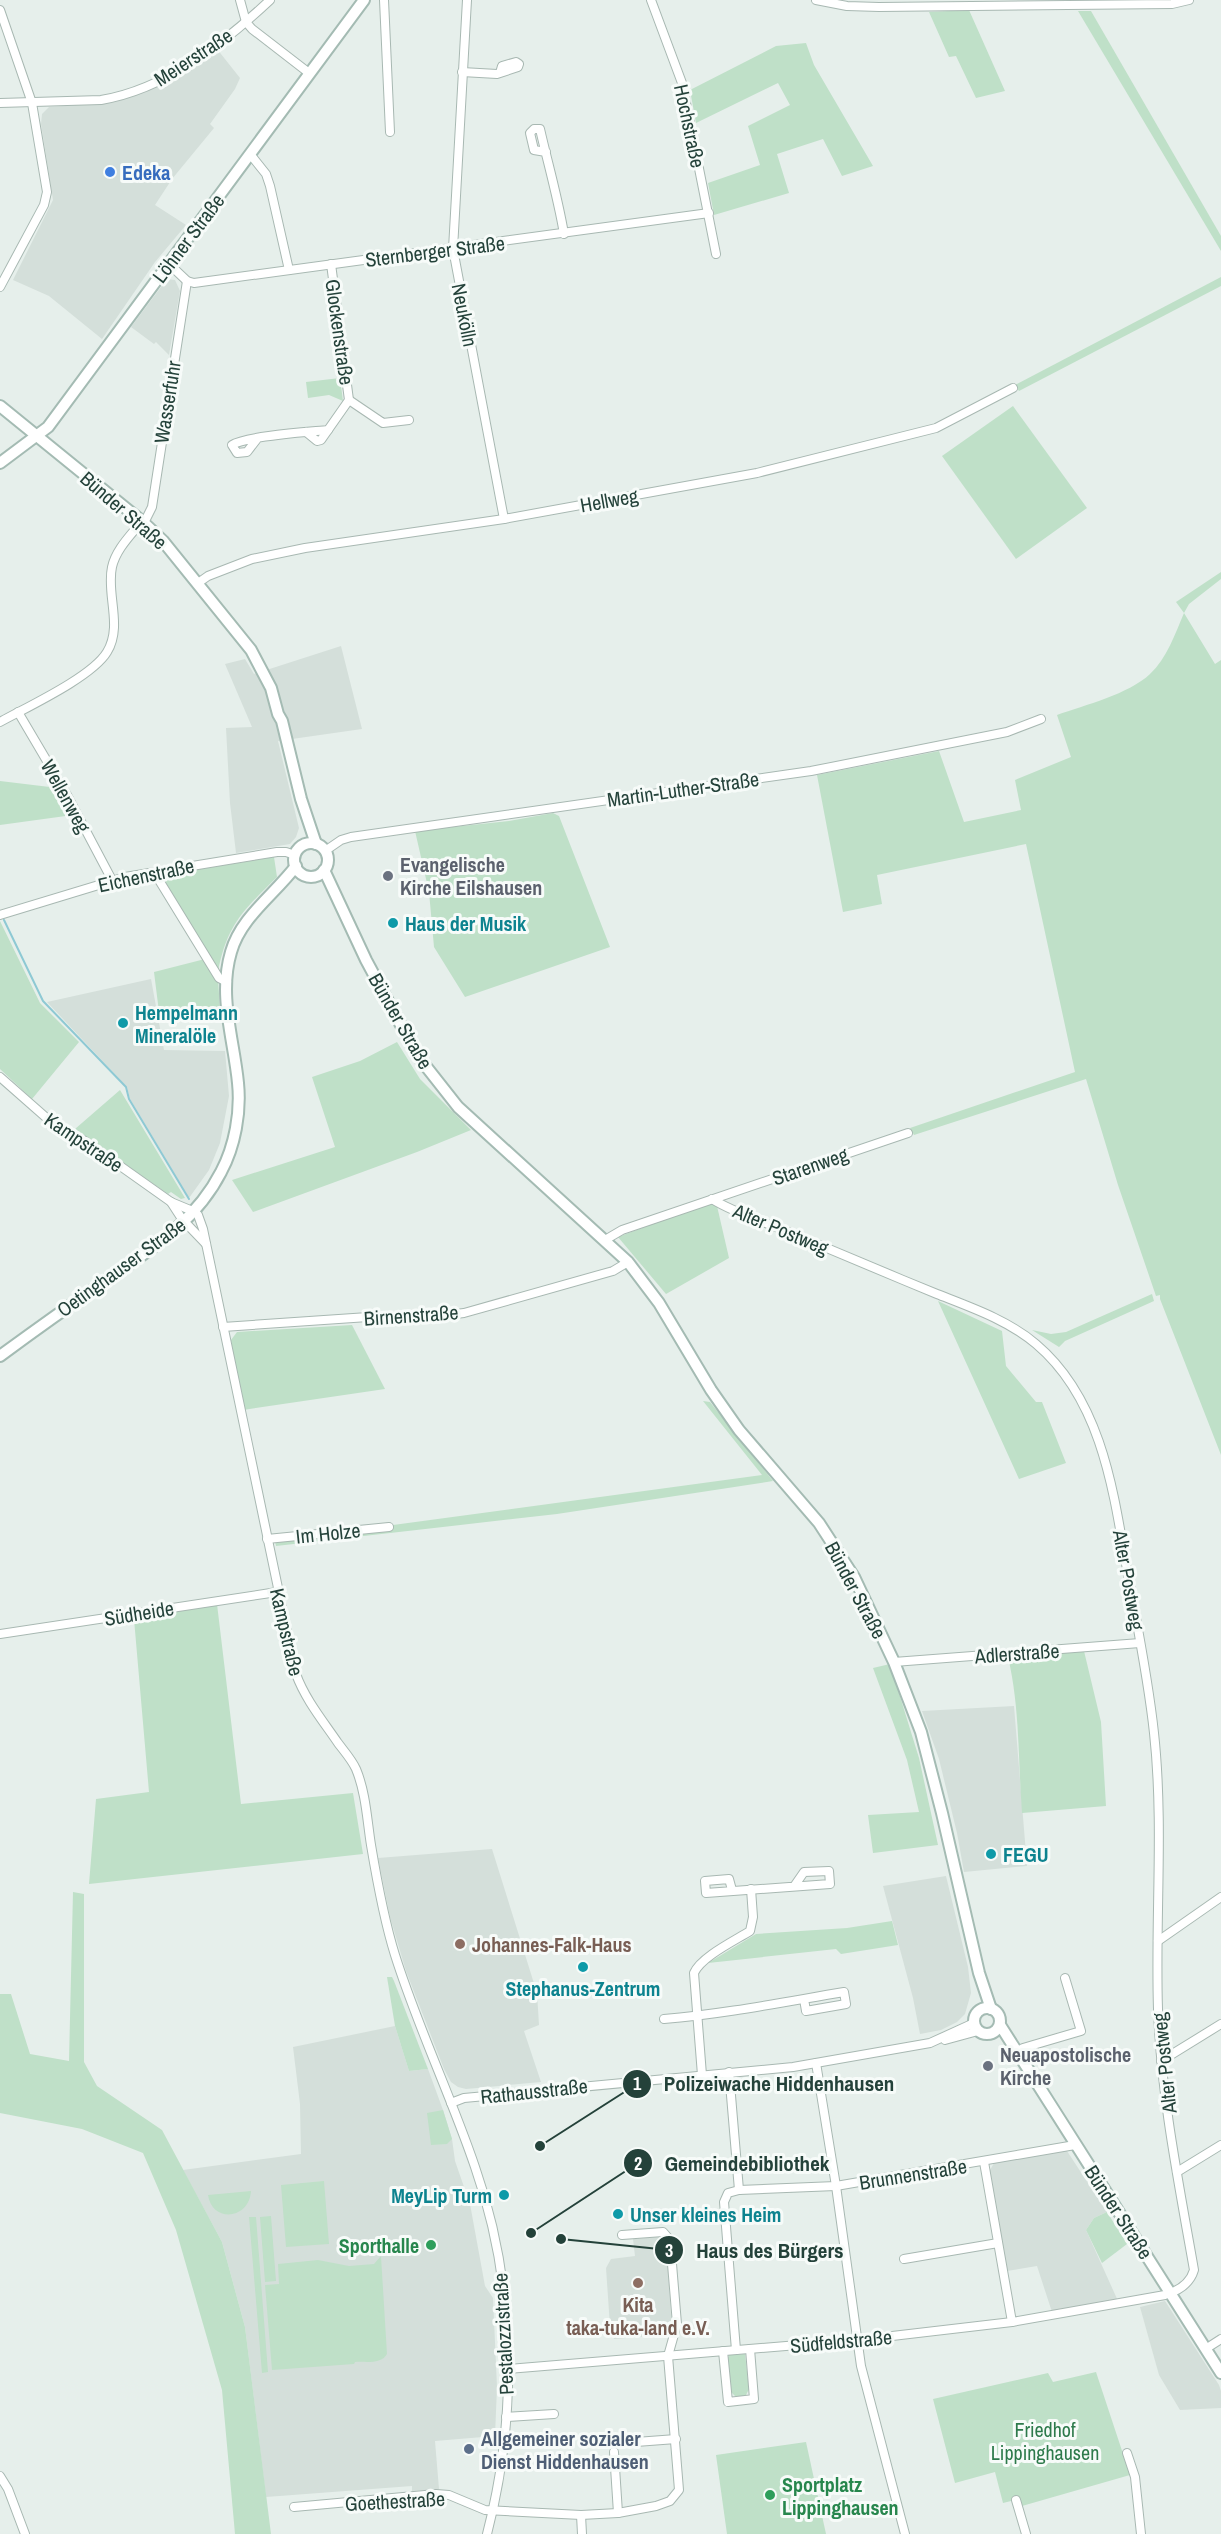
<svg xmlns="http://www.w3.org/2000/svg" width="1221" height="2534" viewBox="0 0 1221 2534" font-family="'Archivo Narrow',sans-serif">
	<rect width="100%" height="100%" fill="#e6efeb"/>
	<g fill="#d4dfda">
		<polygon points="217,49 240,78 235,89 210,124 214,128 172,179 155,205 186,225 155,262 102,339 49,296 13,280 53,200 41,124 42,114 49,107 115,102 145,92 180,75"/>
		<polygon points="167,279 175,280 180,291 169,355 156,342 154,344 131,327"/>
		<polygon points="341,646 362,729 278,741 299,828 296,837 290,844 236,853 230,803 226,728 252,727 225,664 245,659 254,674"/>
		<polygon points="151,979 164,1050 225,1051 229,1096 220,1143 209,1170 189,1198 130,1099 127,1087 47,1002"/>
		<polygon points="1014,1706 1027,1866 964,1872 957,1833 939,1759 922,1711"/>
		<polygon points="492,1849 537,1993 539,2025 524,2031 541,2082 466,2089 458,2087 451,2082 444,2069 406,1971 390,1917 378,1858"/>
		<polygon points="946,1876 968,1967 971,1993 965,2014 957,2022 941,2030 920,2034 913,1998 883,1886"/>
		<polygon points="395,2026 409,2071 428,2069 443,2110 452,2139 455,2161 470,2204 485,2286 493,2298 497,2387 495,2436 435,2441 439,2489 412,2491 412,2486 266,2497 245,2327 222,2242 183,2170 301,2154 300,2104 293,2047"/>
		<polygon points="1067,2151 1107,2212 1094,2218 1086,2230 1118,2301 1052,2312 1037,2266 1007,2271 989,2172 994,2163"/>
		<polygon points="660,2237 666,2242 672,2329 665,2335 614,2339 610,2326 606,2268 611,2259 635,2256 633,2239"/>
		<polygon points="1165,2301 1219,2385 1221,2391 1221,2408 1180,2410 1159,2375 1140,2307"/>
	</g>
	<g fill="#bfe0c8">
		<polygon points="969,10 1005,91 976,98 956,56 949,57 929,12"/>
		<polygon points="1078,11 1091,11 1221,236 1221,251"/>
		<polygon points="806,43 814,65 873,166 842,176 823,139 777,154 789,193 714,215 708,183 760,165 748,126 790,105 778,83 696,123 690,90 776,46"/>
		<polygon points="1221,277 1221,286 1019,391 1015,385"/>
		<polygon points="340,378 343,401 329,395 308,398 306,382"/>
		<polygon points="1013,406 1087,508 1016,559 942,456"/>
		<path d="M1221,572V579L1189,604L1184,613L1215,664L1221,660V1455L1160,1299V1295L1156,1296L1118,1185L1086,1079L914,1135L910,1128L1075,1072L1026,844L877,875L882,904L843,912L817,775L939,751L964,822L1021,810L1015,780L1071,757L1057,715C1085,705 1129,694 1150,674C1167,658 1175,634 1184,613L1176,602Z"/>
		<polygon points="0,781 58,788 73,815 0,825"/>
		<polygon points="553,813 559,816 610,947 465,997 434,947 429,892 415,831 509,821"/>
		<path d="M274,857L277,877C244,910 227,924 218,972L162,881L164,875Z"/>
		<polygon points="0,921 40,1003 79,1042 32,1099 0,1069"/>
		<polygon points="205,959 218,978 220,1011 160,1020 154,972"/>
		<polygon points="397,1042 420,1079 471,1130 417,1152 253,1212 232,1180 335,1147 312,1077 360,1061"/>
		<polygon points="120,1090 185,1198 181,1199 171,1192 168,1194 75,1129"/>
		<polygon points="711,1204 717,1206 729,1258 666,1294 618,1237 703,1205"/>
		<polygon points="1152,1294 1154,1301 1065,1341 1059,1347 1032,1330 1051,1334 1066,1332"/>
		<polygon points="938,1301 1002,1331 1006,1366 1036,1402 1042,1402 1066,1463 1019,1479"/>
		<polygon points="352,1325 385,1389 243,1410 231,1340 237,1332"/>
		<polygon points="703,1401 710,1402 773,1481 557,1514 276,1546 275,1541 762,1475"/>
		<polygon points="217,1604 241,1804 353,1793 363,1854 89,1884 96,1799 149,1792 134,1619"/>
		<path d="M1084,1651L1101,1722L1106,1806L1022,1813C1018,1761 1020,1707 1008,1657Z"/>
		<polygon points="890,1664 919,1758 938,1845 873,1853 868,1815 919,1812 907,1760 873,1668"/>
		<polygon points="73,1892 84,1894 84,2062 97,2086 162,2130 222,2242 245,2327 271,2534 235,2534 222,2390 176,2230 143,2153 82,2129 0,2113 0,1994 11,1994 30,2054 69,2061"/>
		<polygon points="892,1921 898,1945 841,1954 836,1949 708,1963 756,1934 847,1928"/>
		<polygon points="387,1977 392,1977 394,1981 428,2069 409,2071 395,2026"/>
		<polygon points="443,2110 452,2139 447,2144 431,2145 427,2113"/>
		<polygon points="324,2181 329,2244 286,2247 281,2185"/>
		<path d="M251,2191C249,2220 212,2223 208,2195Z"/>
		<polygon points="1107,2212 1127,2244 1102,2263 1086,2230 1094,2218"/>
		<polygon points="271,2216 276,2281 265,2282 260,2217"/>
		<polygon points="249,2217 256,2217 268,2372 262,2373"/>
		<path d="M381,2256L387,2354C381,2365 365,2361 355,2362L354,2364L272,2370L265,2285L279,2284L278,2264L318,2260L349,2266L374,2264Z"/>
		<polygon points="745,2354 749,2389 746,2395 737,2398 730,2391 728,2358 729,2355"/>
		<polygon points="1096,2372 1130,2475 1022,2506 1019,2499 1003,2503 995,2472 955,2483 933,2399 1048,2373 1053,2382"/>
		<polygon points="806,2442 826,2534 727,2534 716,2455"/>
	</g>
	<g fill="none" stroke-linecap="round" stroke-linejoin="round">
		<polyline stroke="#8ec9d4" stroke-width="2" points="4,920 43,1001 126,1087 129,1099 189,1199"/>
		<g stroke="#a8b8b2" stroke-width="10">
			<g id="street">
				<polyline points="240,0 246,22 252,29 309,73"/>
				<polyline points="384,0 390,132"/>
				<polyline points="467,0 453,249 504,519"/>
				<polyline points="651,0 682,83 716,254"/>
				<polyline points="816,0 847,6 879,7 1172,4 1189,0"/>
				<polyline points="0,10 32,103 47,192 44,205 0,287"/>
				<polyline points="462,72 497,74 518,67 519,64 516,62 502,66 500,73"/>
				<path d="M0,103L101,100C166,89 223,44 270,0"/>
				<path d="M546,152L534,150L530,133L534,129H540C548,164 558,198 564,234"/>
				<polyline points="250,154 266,174 270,186 289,270"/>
				<polyline points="168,263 187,281 194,283 709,213"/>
				<polyline points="349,400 383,423 409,420"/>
				<polyline points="306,432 317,441 321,440 328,430"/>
				<path d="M257,439L247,452L237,453L232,445C246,436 308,432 328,430L349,400L331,264"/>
				<polyline points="144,523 152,507 187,281"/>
				<polyline points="198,583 208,576 252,559 305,548 504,519 757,473 936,428 1013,388"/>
				<polyline points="18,712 67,795 112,880"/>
				<path d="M0,722C27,707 92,677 107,652C123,626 106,594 112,567C116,549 131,535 142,521"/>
				<polyline points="325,851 341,840 351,837 811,771 1007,732 1041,719"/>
				<polyline points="154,872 219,978 227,982"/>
				<polyline points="0,915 125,877 277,852 286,852 295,855"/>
				<path d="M0,1077L50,1121L85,1141L171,1202L195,1212L198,1215L203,1229L296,1674C305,1699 323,1721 338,1743C344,1751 352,1760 356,1769C366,1793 367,1820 371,1845C377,1881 384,1920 395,1955C418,2028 451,2096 475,2167C516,2284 518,2415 487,2534"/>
				<polyline points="171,1202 182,1219 206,1244"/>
				<polyline points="605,1240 622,1230 908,1133"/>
				<polyline points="223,1327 368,1317 439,1316 464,1313 613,1271 628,1262"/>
				<polyline points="267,1539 389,1527"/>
				<polyline points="0,1634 277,1592"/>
				<polyline points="894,1662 1140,1643"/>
				<polyline points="732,1890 729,1879 705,1881 706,1893 830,1884 829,1871 804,1872 795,1885"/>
				<polyline points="1158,1941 1221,1897"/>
				<path d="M664,2019C724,2014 784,2002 844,1992L846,2004L806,2011L804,1999"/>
				<polyline points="945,2040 978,2031"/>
				<polyline points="1016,2052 1023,2048 1081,2031 1065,1978"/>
				<polyline points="1161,2061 1221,2024"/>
				<polyline points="816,2063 836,2186 861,2366 905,2534"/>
				<polyline points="729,2072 739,2190"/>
				<path d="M702,2075L694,1973C701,1957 734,1941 750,1931L753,1917L751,1889"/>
				<polyline points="451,2103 464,2098 793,2067 930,2043 974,2023"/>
				<polyline points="984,2162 1012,2322"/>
				<polyline points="1177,2172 1221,2145"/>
				<polyline points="904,2259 998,2243"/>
				<polyline points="1207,2348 1221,2339"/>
				<polyline points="736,2350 724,2202 728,2193 739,2190 836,2186 1075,2145"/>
				<polyline points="723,2351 728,2402 754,2399 750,2349"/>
				<path d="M508,2369L858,2340L1012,2322L1165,2295C1178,2291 1190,2284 1194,2270C1179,2184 1161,2097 1158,2009C1155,1917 1164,1825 1154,1733C1148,1676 1136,1620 1126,1564C1113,1487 1100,1398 1036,1344C1008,1320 970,1307 937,1294C888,1274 839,1253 791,1233C765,1222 736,1214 712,1199"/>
				<polyline points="506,2417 554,2414"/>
				<polyline points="636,2442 676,2439"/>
				<polyline points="614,2452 618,2513"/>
				<polyline points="1127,2453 1135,2477 1141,2534"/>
				<polyline points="0,2476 8,2489 25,2534"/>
				<polyline points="1016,2500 1026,2534"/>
				<polyline points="294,2507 436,2494 449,2495 485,2510 581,2515 618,2513 656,2506 670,2501 679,2490 668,2356 677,2324 670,2240 663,2232 622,2235"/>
				<polyline points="581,2515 582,2534"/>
			</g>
		</g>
		<g stroke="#a4bbb3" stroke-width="14">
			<g id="secondary">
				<polyline points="0,406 144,523 163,541 251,650 271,688 278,714 282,721 301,799 316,844"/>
				<polyline points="0,463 48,427 364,0"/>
				<circle cx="311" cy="860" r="17"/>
				<polyline points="324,870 366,960 417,1055 458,1107 628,1262 659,1303 711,1390 739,1430 819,1523 854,1577 894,1662 921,1732 942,1813 979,1973 991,2009"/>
				<path d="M0,1356C34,1331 69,1306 104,1282C149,1250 195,1223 221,1172C235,1146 241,1112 238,1083C234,1040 218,996 231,952C241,917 274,895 296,866"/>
				<circle cx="987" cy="2021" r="13"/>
				<polyline points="1000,2025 1221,2373"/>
			</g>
		</g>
		<use href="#street" stroke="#fff" stroke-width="8"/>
		<use href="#secondary" stroke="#fff" stroke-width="10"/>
	</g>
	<circle fill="#3f7fe0" stroke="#f7fbf9" stroke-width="2" cx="110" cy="172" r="6"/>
	<g fill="#6b7280" stroke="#f7fbf9" stroke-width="2">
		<circle cx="388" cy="876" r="6"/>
		<circle cx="988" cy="2066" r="6"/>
	</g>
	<g fill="#0f9aa8" stroke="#f7fbf9" stroke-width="2">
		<circle cx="393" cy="923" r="6"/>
		<circle cx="123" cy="1023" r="6"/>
		<circle cx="991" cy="1854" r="6"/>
		<circle cx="583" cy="1967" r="6"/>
		<circle cx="504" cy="2195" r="6"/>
		<circle cx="618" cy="2214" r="6"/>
	</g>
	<g fill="#8d6e63" stroke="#f7fbf9" stroke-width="2">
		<circle cx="460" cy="1944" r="6"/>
		<circle cx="638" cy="2283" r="6"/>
	</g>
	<g fill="#2e9e5b" stroke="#f7fbf9" stroke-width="2">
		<circle cx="431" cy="2245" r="6"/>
		<circle cx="770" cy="2495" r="6"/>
	</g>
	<circle fill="#5c6f8a" stroke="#f7fbf9" stroke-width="2" cx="469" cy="2449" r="6"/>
	<g text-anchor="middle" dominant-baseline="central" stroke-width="6" stroke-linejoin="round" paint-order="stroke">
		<g font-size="20" fill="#24423a" stroke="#f7fbf9">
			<text transform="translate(193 57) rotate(-33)">Meierstraße</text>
			<text transform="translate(690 126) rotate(78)">Hochstraße</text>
			<text transform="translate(188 238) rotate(-53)">Löhner Straße</text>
			<text transform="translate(435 251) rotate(-7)">Sternberger Straße</text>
			<text transform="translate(465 315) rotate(79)">Neukölln</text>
			<text transform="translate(340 332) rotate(82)">Glockenstraße</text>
			<text transform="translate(167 402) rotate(-81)">Wasserfuhr</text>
			<text transform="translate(609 500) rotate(-10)">Hellweg</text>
			<text transform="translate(124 510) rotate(41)">Bünder Straße</text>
			<text transform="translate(683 789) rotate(-8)">Martin-Luther-Straße</text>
			<text transform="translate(66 796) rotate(61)">Wellenweg</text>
			<text transform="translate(146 875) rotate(-12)">Eichenstraße</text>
			<text transform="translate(401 1021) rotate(60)">Bünder Straße</text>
			<text transform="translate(84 1142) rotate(34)">Kampstraße</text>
			<text transform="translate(810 1166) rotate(-19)">Starenweg</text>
			<text transform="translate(781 1229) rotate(23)">Alter Postweg</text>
			<text transform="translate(121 1267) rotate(-36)">Oetinghauser Straße</text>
			<text transform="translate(411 1315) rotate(-4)">Birnenstraße</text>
			<text transform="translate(328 1533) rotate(-6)">Im Holze</text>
			<text transform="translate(1129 1580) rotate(80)">Alter Postweg</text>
			<text transform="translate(856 1590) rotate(62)">Bünder Straße</text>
			<text transform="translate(139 1613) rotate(-9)">Südheide</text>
			<text transform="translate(287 1632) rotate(77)">Kampstraße</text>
			<text transform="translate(1017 1653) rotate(-4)">Adlerstraße</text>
			<text transform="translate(1164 2063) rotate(-96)">Alter Postweg</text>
			<text transform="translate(534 2091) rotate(-6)">Rathausstraße</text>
			<text transform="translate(913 2174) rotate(-9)">Brunnenstraße</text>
			<text transform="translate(1119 2212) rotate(57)">Bünder Straße</text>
			<text transform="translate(503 2334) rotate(-93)">Pestalozzistraße</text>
			<text transform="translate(841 2341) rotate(-5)">Südfeldstraße</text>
			<text transform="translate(395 2501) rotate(-3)">Goethestraße</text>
		</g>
		<g font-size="20" font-weight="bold" fill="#366cbe" stroke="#f7fbf9" text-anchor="start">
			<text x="122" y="172">Edeka</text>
		</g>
		<g font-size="20" font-weight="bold" fill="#5b616d" stroke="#f7fbf9" text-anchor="start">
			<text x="400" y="864">Evangelische<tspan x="400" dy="23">Kirche Eilshausen</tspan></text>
			<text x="1000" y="2054">Neuapostolische<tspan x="1000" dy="23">Kirche</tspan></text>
		</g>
		<g font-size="20" font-weight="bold" fill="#0d838f" stroke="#f7fbf9" text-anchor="start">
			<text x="405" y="923">Haus der Musik</text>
			<text x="135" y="1012">Hempelmann<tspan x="135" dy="23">Mineralöle</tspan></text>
			<text x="1003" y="1854">FEGU</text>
			<text x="583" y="1988" text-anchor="middle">Stephanus-Zentrum</text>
			<text x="492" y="2195" text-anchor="end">MeyLip Turm</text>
			<text x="630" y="2214">Unser kleines Heim</text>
		</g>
		<g font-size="20" font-weight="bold" fill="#785e54" stroke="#f7fbf9" text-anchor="start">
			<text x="472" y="1944">Johannes-Falk-Haus</text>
			<text x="638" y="2304" text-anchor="middle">Kita<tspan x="638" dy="23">taka-tuka-land e.V.</tspan></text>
		</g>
		<g font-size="20" font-weight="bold" fill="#27864d" stroke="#f7fbf9" text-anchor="end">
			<text x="419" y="2245">Sporthalle</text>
			<text x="782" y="2484" text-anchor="start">Sportplatz<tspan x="782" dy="23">Lippinghausen</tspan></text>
		</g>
		<g font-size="20" fill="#2d7a4b" stroke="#f7fbf9">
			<text x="1045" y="2429">Friedhof<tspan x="1045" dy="23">Lippinghausen</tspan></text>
		</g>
		<g font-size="20" font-weight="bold" fill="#4e5e75" stroke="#f7fbf9" text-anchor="start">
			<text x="481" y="2438">Allgemeiner sozialer<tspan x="481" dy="23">Dienst Hiddenhausen</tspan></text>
		</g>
	</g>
	<path fill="none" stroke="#24423a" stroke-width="2" d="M540 2146L637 2084M531 2233L638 2163M561 2239L669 2250"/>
	<g fill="#24423a" stroke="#f7fbf9" stroke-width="2">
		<circle cx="540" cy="2146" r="6"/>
		<circle cx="531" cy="2233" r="6"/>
		<circle cx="561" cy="2239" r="6"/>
		<circle cx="637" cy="2084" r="15"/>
		<circle cx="638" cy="2163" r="15"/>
		<circle cx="669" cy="2250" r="15"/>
	</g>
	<g font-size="18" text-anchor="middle" font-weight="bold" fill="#fff">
		<text x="637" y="2090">1</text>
		<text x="638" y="2170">2</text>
		<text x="669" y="2257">3</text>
	</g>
	<g font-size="21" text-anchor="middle" font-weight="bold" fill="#24423a" stroke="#f7fbf9" stroke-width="6" stroke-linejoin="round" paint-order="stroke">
		<text x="779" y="2091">Polizeiwache Hiddenhausen</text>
		<text x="747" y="2171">Gemeindebibliothek</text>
		<text x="770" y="2258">Haus des Bürgers</text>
	</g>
</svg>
